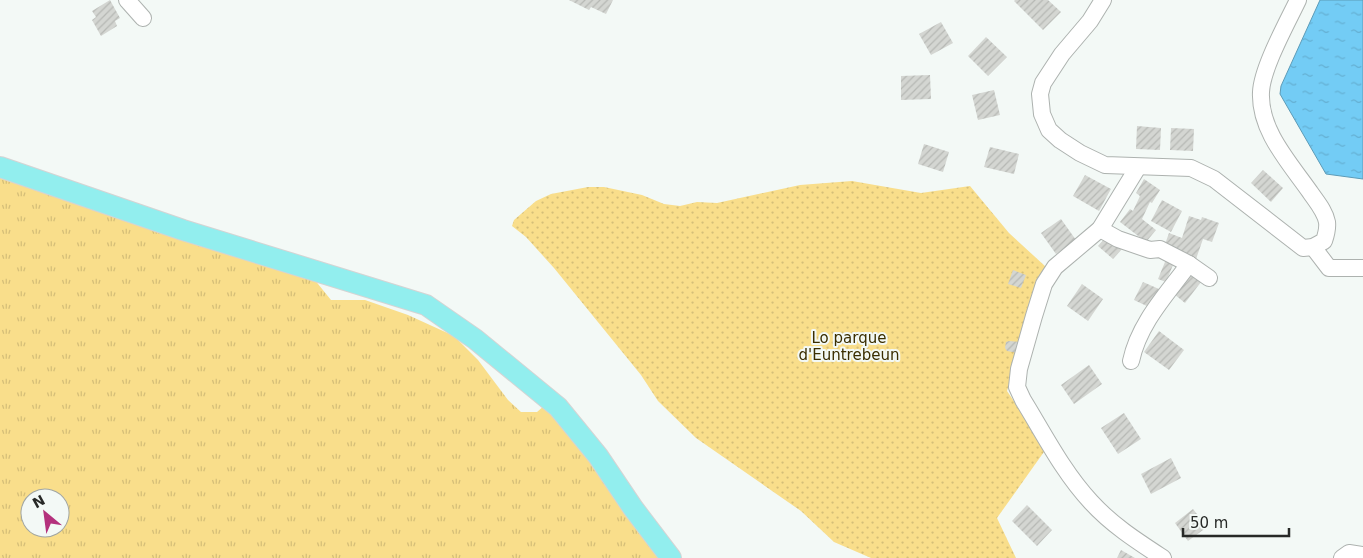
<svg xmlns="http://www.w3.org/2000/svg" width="1363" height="558" viewBox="0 0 1363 558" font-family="'DejaVu Sans',sans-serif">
	<defs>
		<pattern id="grass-tufts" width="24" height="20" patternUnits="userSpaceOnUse" patternTransform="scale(1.25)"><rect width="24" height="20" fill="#f9de8b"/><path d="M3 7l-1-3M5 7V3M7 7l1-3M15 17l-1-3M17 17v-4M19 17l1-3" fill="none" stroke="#d5be78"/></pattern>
		<pattern id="park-dots" width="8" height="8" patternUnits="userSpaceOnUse" patternTransform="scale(1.25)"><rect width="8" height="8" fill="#f9de8b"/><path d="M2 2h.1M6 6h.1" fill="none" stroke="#d5be78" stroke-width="1.8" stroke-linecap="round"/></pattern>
		<pattern id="water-ripples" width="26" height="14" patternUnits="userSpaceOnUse" patternTransform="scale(1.25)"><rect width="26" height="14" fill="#73ccf5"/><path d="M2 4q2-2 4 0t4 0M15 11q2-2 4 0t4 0" fill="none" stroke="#64afd2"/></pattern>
		<pattern id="building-hatch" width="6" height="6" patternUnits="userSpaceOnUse" patternTransform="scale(1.25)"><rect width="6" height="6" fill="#d4d6d2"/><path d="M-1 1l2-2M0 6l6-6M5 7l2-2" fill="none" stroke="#b6b8b4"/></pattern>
	</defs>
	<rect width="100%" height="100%" fill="#f3f9f6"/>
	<path fill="url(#grass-tufts)" fill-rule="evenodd" d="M0,176L314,279L331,300H365L408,315L454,336L478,360L508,400L521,412H537L545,405L579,443L664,558H0ZM30,498H60V528H30Z"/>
	<polygon fill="url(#park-dots)" points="852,181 921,193 970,186 1009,233 1046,267 1016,358 1007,391 1046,449 997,518 1016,558 871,558 834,542 801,511 696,438 658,401 641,375 554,268 526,237 512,226 514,220 536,201 551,194 588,187 604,187 642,195 664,204 680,206 697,202 717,203 800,185"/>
	<polygon fill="url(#water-ripples)" stroke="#5c9bb7" points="1320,0 1363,0 1363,179 1326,174 1280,94 1281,86"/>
	<g fill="url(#building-hatch)">
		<polygon points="110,0 120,18 115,21 117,26 101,36 92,20 96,17 92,11"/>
		<polygon points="569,0 613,0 606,14 591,7 589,10"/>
		<polygon points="1015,0 1048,0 1061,12 1043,30 1014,1"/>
		<polygon points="941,22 953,43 931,55 919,34"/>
		<polygon points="986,37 1007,57 988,76 968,56"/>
		<polygon points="930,75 931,99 901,100 901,76"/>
		<polygon points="994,90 1000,115 978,120 972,95"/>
		<polygon points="1137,126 1161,128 1160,150 1136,149"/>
		<polygon points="1171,128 1194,129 1193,151 1170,150"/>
		<polygon points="924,144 949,152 943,172 918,164"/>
		<polygon points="990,147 1019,154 1014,174 984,167"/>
		<polygon points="1263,170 1283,188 1271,202 1251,183"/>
		<polygon points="1085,175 1111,189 1099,211 1073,196"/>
		<polygon points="1144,179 1160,190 1152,203 1150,202 1142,219 1156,230 1146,242 1120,222 1130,209 1133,211 1140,196 1136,193"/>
		<polygon points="1162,200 1182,211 1171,232 1151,221"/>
		<polygon points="1189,216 1201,220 1202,217 1219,223 1212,242 1203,239 1196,259 1164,247 1169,233 1182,238"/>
		<polygon points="1061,219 1076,240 1056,254 1041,233"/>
		<polygon points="1107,236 1122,249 1113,259 1098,246"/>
		<polygon points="1167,257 1175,260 1166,282 1158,279"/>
		<polygon points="1013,270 1026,275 1021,288 1008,284"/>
		<polygon points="1190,273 1201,282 1185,303 1174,294"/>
		<polygon points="1143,282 1159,289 1151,308 1134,300"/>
		<polygon points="1082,284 1103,299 1088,321 1067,306"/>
		<polygon points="1159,331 1184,350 1169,370 1144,352"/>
		<polygon points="1009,341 1020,342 1018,353 1007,351 1005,348 1006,342"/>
		<polygon points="1089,365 1102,384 1074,404 1061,385"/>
		<polygon points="1124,413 1141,439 1118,454 1101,428"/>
		<polygon points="1171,458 1181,478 1151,494 1141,474"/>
		<polygon points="1027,505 1052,530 1037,546 1012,521"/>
		<polygon points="1193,509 1207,527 1188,541 1175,523"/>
		<polygon points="1121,550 1135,558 1117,558"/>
	</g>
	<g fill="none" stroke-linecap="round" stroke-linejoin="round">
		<g stroke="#adb2af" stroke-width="18">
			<g id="minor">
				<polyline points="127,0 143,18"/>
				<path d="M1103,0L1090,21L1062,54L1043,83L1040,94L1042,114L1049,130L1060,140L1080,153L1105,165L1191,168L1214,179L1303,248L1313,247L1324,241C1326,235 1328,229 1327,222C1325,211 1316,201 1310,192C1289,162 1259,130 1261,92C1262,68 1287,23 1298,0"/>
				<path d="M1138,167L1100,229L1055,267L1044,284L1034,316L1019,369L1017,387L1023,400C1044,434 1063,472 1091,502C1112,525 1137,541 1163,558"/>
				<polyline points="1100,229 1118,239 1150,250 1160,249 1189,264 1209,278"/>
				<polyline points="1313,247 1329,268 1363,268"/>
				<path d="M1131,361C1139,323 1167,294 1189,264"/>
				<polyline points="1342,558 1349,553 1363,555"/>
			</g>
		</g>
		<g stroke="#d4d4d4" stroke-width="22">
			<polyline id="major" points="0,167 183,230 426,305 475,339 558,407 598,456 633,508 671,558"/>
		</g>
		<use href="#minor" stroke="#fff" stroke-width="16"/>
		<use href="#major" stroke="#92eeee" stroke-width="20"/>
	</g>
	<g text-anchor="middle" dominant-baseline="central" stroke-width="4" stroke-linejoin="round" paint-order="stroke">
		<g font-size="15" fill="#3b2e00" stroke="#f3f9f6">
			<text x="849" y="338">Lo parque<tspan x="849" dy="17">d'Euntrebeun</tspan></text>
		</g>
	</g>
	<g transform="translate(45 513) rotate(331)"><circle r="24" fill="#f3f9f6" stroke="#a1a6a3"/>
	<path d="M0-4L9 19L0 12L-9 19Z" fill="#b4327d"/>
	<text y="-8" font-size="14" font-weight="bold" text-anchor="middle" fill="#272927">N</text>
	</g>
	<path d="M1183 528v8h106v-8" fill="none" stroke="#272927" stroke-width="2.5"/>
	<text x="1190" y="528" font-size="15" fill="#272927" stroke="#f3f9f6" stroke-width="4" paint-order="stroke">50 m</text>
</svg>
